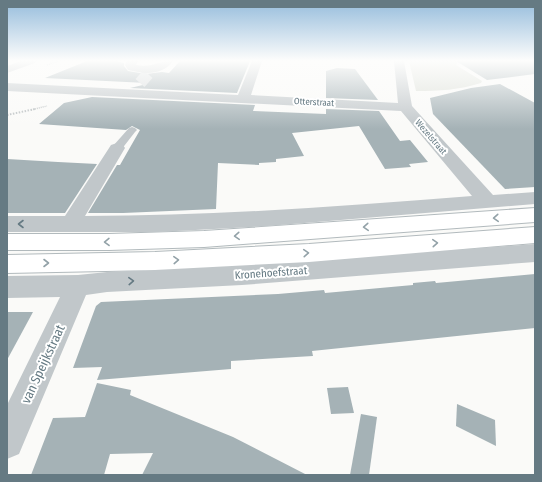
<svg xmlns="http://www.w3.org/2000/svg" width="542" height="482" viewBox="0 0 542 482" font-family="'Fira Sans Condensed',sans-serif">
	<rect width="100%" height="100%" fill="#fafaf8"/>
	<path fill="#dbdfd7" d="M409,61H455L457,62L456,65L482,81L481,83C459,90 439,91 416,91Z"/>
	<g fill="#a5b2b6">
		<polygon points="87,61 117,61 124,63 124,66 128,71 146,74 162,72 169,73 180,61 250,61 237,93 130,88 147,84 147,83 45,78"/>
		<polygon points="456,61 535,61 535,74 487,80"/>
		<polygon points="337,68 355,69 378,100 326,98 326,71"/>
		<polygon points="500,84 535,103 535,187 505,189 433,114 430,98 471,88"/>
		<polygon points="92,97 255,105 253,111 326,114 326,109 379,111 400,141 410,140 428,162 409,164 411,167 385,169 359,126 292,133 304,156 276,159 276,162 259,163 259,165 218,163 216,209 123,213 88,213 117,165 120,165 140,130 132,126 126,130 39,124 64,103"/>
		<polygon points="7,159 58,162 97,164 65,213 7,213"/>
		<polygon points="535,274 535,328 312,351 313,356 231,361 231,369 97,380 102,367 73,368 96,306 101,302 278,294 324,290 325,293 413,285 413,283 435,281 436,283"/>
		<polygon points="7,312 33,312 7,360"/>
		<polygon points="97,383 131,390 130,395 233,437 307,475 142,475 153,453 110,454 104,475 31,475 53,418 85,417"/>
		<polygon points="348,387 354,413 331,414 327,388"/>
		<polygon points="457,404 495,420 496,446 456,426"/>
		<polygon points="361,414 377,417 369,475 350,475"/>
	</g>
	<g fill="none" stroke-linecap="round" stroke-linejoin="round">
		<polyline stroke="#d5dadb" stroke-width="12" stroke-dasharray="12 6" stroke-linecap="butt" points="140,83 149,73"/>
		<g stroke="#b2babd" stroke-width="2">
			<g id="primary">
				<polygon points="535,208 535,222 204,247 109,250 7,250 7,234 109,234 204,231"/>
				<polygon points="535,227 535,243 309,262 155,270 7,273 7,255 155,252 309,244"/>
			</g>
		</g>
		<g stroke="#bbc0c2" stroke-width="1.5" stroke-dasharray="1 1" stroke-linecap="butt">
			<polyline points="47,65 58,61"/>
			<polyline points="31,110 47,106"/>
		</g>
		<polyline stroke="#bbc0c2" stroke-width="2" stroke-dasharray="1.5 1.5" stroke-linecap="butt" points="7,115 35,109"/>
		<polygon fill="#c1c7ca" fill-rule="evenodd" points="132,127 135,128 137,130 135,132 121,150 113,150 112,148 113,146 129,128"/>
		<g fill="#c1c7ca" fill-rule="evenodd">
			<polygon points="21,61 36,61 35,63 7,73 7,66"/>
			<path d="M127,61H138L136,65C153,68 157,61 173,61C162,76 144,74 128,70L125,65Z"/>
			<path d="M252,61H262L251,95L398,103L394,61H404L412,106L493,195L535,192V204L268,226L158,232H7V216H65L111,145L117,143L123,145L125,148L85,216C215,216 343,206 472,196L401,111L7,91V83L238,95Z"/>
			<polygon points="535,244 535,262 242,285 107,292 86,295 19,454 7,459 7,405 60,297 7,298 7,276 78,275 107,272 242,265"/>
		</g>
		<use href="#primary" fill="#fff" fill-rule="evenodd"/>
	</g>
	<defs><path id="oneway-chevron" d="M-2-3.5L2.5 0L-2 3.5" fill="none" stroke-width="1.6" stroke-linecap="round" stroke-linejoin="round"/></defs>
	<g stroke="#93a2a8">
		<use href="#oneway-chevron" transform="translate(496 218) rotate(176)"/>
		<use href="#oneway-chevron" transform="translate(366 227) rotate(176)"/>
		<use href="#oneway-chevron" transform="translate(237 236) rotate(176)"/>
		<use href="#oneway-chevron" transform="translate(107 242) rotate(179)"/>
		<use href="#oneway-chevron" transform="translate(435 243) rotate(-4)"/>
		<use href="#oneway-chevron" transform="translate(306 253) rotate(-4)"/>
		<use href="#oneway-chevron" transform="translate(176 260) rotate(-3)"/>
		<use href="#oneway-chevron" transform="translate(46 263)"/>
	</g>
	<g stroke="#657a83">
		<use href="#oneway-chevron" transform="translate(21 224) rotate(-180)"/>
		<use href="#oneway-chevron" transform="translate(131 281) rotate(-3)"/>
	</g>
	<linearGradient id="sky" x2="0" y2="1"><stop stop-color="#95bcdc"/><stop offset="0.47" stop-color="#fdfdfc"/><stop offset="1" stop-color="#fdfdfc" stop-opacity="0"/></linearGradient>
	<rect width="542" height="129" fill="url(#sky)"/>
	<g text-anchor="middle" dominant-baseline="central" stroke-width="4" stroke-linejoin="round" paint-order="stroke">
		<g font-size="9" fill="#657a83" stroke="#fff">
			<text transform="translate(314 102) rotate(3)">Otterstraat</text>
			<text transform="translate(431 137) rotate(49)">Wezelstraat</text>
		</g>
		<g font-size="11" fill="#657a83" stroke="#fff">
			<text transform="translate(271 273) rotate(-4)">Kronehoefstraat</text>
		</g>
		<g font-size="13" fill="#657a83" stroke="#fff">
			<text transform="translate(43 364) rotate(-65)">van Speijkstraat</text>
		</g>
	</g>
	<rect width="542" height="482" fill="none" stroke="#657a83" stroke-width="16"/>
</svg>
